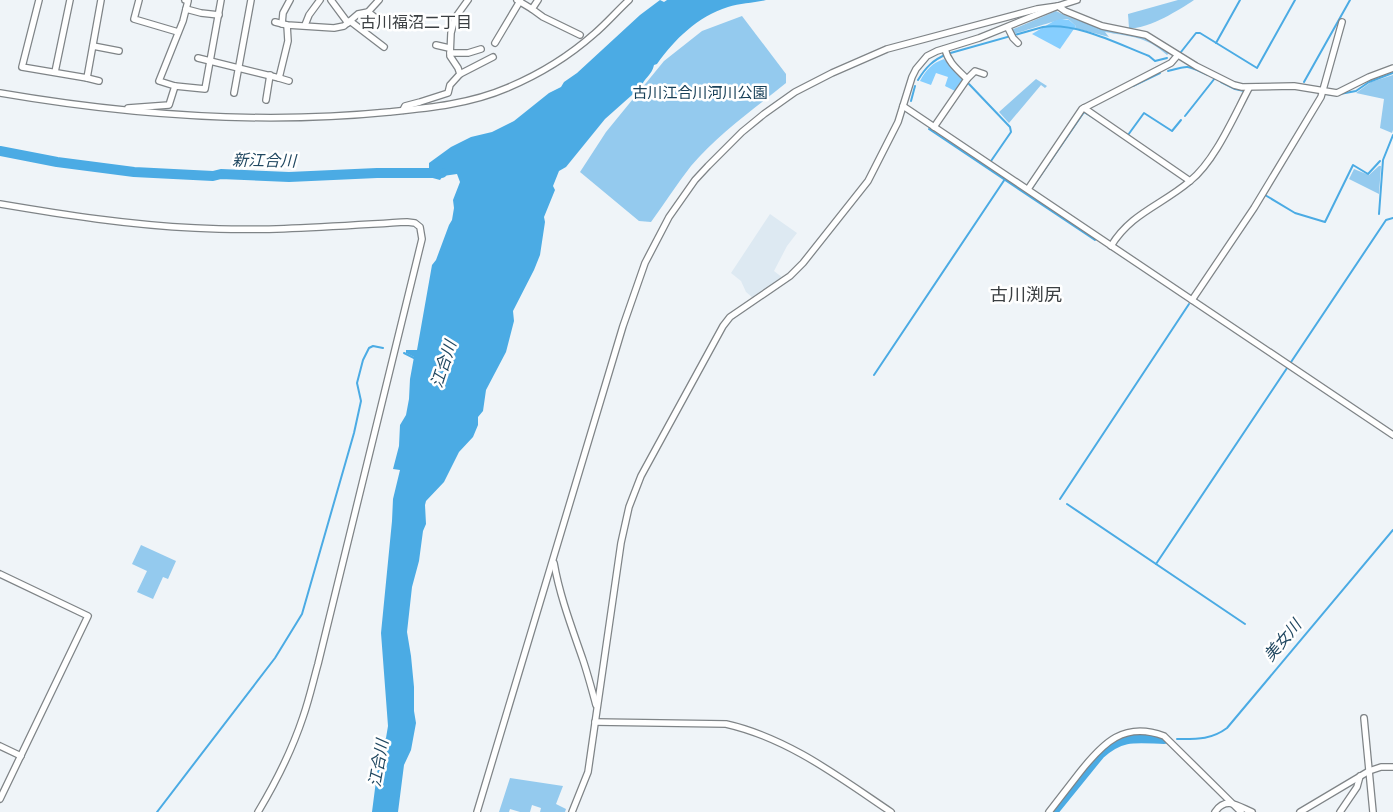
<svg xmlns="http://www.w3.org/2000/svg" width="1393" height="812" viewBox="0 0 1393 812" font-family="Ubuntu,'Noto Sans JP',sans-serif">
	<rect width="100%" height="100%" fill="#eff4f8"/>
	<polygon fill="#dde9f2" points="770,214 797,233 787,246 774,271 783,278 767,291 753,298 746,292 741,281 731,273"/>
	<g fill="#94caee">
		<path d="M1178,0H1194C1179,10 1147,30 1129,28L1128,14Z"/>
		<path d="M1056,11C1070,18 1085,23 1100,27C1131,35 1143,31 1169,53L1167,55C1146,36 1131,37 1105,32L1109,37L1075,28L1076,26C1073,24 1071,20 1067,19C1061,18 1022,32 1013,34L1011,30Z"/>
		<path d="M742,16L786,74V83C754,109 718,134 691,166C677,184 664,204 651,222L639,221L580,172L606,132L664,61L702,31Z"/>
		<polygon points="1393,75 1393,130 1392,133 1380,128 1384,99 1356,93 1371,82"/>
		<polygon points="1036,79 1047,86 1045,88 1041,85 1009,123 999,112"/>
		<polygon points="1379,166 1381,166 1379,194 1349,179 1354,169 1369,175"/>
		<polygon points="141,545 176,561 168,579 163,577 153,599 137,592 147,571 132,564"/>
		<polygon points="510,778 563,786 556,804 566,809 565,812 540,812 541,808 532,805 530,812 520,812 510,809 509,812 499,812"/>
	</g>
	<g fill="#86cefe">
		<polygon points="1061,19 1069,20 1076,26 1060,49 1032,34 1054,21"/>
		<path d="M944,59L962,78V81L955,91L945,86L948,77L936,73L931,85L920,81C926,70 932,63 944,59Z"/>
	</g>
	<path fill="#4babe4" d="M660,0L664,2L667,0H766C754,3 740,3 728,7C697,17 675,39 657,64L654,65C652,75 644,78 641,87L605,119L566,167L559,171L553,186L555,190L544,217L545,222L540,255L534,270L513,311L514,321L506,352L486,390L483,411L478,417V425L473,437L459,452L444,482L426,501L425,505L426,524L423,531L419,561L412,587L407,632L411,656L414,687V711L416,723L411,750L404,765L398,812H372L381,742L386,738L388,726L381,633L392,521L393,499L400,470L393,469L399,446L400,425L406,415L409,399L410,379L414,357L406,353V350H417L432,265L436,260L449,225L452,220L454,208L453,200L460,182L457,174L443,176L440,180L429,177V163L451,147L471,137L492,132L514,121L549,93L561,87L564,82L577,73L640,15Z"/>
	<g fill="none" stroke-linecap="round" stroke-linejoin="round">
		<g stroke="#4babe4" stroke-width="2">
			<polyline points="1216,43 1240,0"/>
			<polyline points="1181,52 1196,33 1200,33 1257,68 1295,0"/>
			<path d="M1168,71C1190,65 1186,65 1208,75"/>
			<path d="M918,80C926,67 933,60 947,54L1043,27C1076,22 1118,44 1149,56L1155,61L1167,58"/>
			<polyline points="1221,82 1235,89 1244,91"/>
			<polyline points="1304,82 1350,0"/>
			<polyline points="969,84 1010,127 1011,132 991,161"/>
			<polyline points="1133,86 1160,73"/>
			<polyline points="1327,94 1333,95"/>
			<polyline points="1340,94 1356,91 1369,82 1393,73"/>
			<polyline points="911,101 915,86"/>
			<polyline points="1185,116 1215,78"/>
			<polyline points="929,129 1095,240"/>
			<polyline points="1128,135 1144,113 1172,131 1181,120"/>
			<polyline points="1186,187 1192,183"/>
			<polyline points="1032,188 1084,112 1097,120"/>
			<polyline points="1265,195 1295,213 1325,222 1353,165 1368,174 1380,161"/>
			<polyline points="1379,214 1383,160 1393,135"/>
			<polyline points="404,353 416,359"/>
			<polyline points="874,375 1005,179"/>
			<polyline points="1060,499 1189,304"/>
			<polyline points="1067,504 1245,624"/>
			<polyline points="1156,564 1386,220 1393,218"/>
			<path d="M1177,739C1196,739 1211,740 1227,728L1393,530"/>
			<polyline points="157,812 275,658 302,614 354,433 361,401 357,383 363,360 369,348 373,346 383,348"/>
		</g>
		<g stroke="#4babe4" stroke-width="10">
			<polyline points="0,151 57,162 134,172 213,176 221,174 289,177 377,173 442,173"/>
			<path d="M1053,812L1100,754C1122,734 1137,738 1164,739"/>
		</g>
		<g stroke="#7f8487" stroke-width="8">
			<g id="minor">
				<polyline points="39,0 22,67 87,78 101,0"/>
				<polyline points="139,0 134,19 178,32"/>
				<polyline points="185,0 188,1 183,21 159,81 175,86 205,89 221,0"/>
				<polyline points="331,0 348,23"/>
				<polyline points="517,0 532,9"/>
				<polyline points="538,0 532,9 543,17 580,35"/>
				<polyline points="186,9 201,13 219,15"/>
				<polyline points="368,12 381,22"/>
				<polyline points="350,21 384,47"/>
				<polyline points="275,22 287,25 334,28 344,26 358,14 368,12 379,0"/>
				<polyline points="282,24 283,13 290,0"/>
				<polyline points="305,25 309,15 320,0"/>
				<polyline points="1008,28 1013,38 1018,43"/>
				<polyline points="495,43 520,1"/>
				<polyline points="436,45 449,48"/>
				<polyline points="93,46 119,51"/>
				<polyline points="450,53 468,53 481,49"/>
				<polyline points="198,58 279,78 288,41 287,25"/>
				<polyline points="55,72 70,0"/>
				<polyline points="460,74 493,57"/>
				<polyline points="87,78 99,81"/>
				<polyline points="279,78 289,81"/>
				<polyline points="967,79 975,71 984,74"/>
				<path d="M0,93C128,115 259,125 389,112C428,108 470,104 507,88C538,75 568,57 594,34C606,24 617,11 629,0"/>
				<polyline points="234,93 251,0"/>
				<polyline points="266,100 270,75"/>
				<polyline points="903,106 1393,435"/>
				<polyline points="128,108 169,105 175,86"/>
				<polyline points="1084,108 1190,181"/>
				<polyline points="403,110 405,106 420,102 448,93 450,85 460,74 458,68 450,56 451,33 455,18 468,0"/>
				<path d="M934,127L967,79C957,69 948,62 945,49"/>
				<polyline points="1028,189 1082,109 1171,63 1177,56"/>
				<path d="M0,204C65,215 130,225 195,228C266,232 337,226 407,222L415,223L420,227L422,239L318,664C313,682 309,700 303,717C292,750 276,782 258,812"/>
				<path d="M1111,246C1131,213 1162,205 1190,181C1215,161 1234,116 1249,88"/>
				<polyline points="1192,300 1254,208 1321,97 1342,22"/>
				<path d="M554,563C560,597 572,628 583,660C588,675 592,690 596,705"/>
				<polyline points="0,574 88,616 0,799"/>
				<polyline points="1364,718 1373,812"/>
				<path d="M595,722L726,724C788,738 839,777 891,812"/>
				<polyline points="0,746 21,756"/>
				<polyline points="477,812 623,326 645,263 669,217 695,180 708,166 742,132 764,114 795,92 832,73 887,49 1037,9 1058,6 1065,11 1102,26 1146,35 1196,66 1234,85 1242,87 1294,86 1337,93 1369,77 1393,68"/>
				<polyline points="572,812 588,772 621,543 629,507 641,476 723,326 730,317 790,276 803,263 868,181 898,122 912,77 916,69 927,56 937,51 979,38 1058,6 1077,0"/>
				<path d="M1049,812C1059,799 1069,786 1080,772C1103,743 1124,721 1164,736L1241,812"/>
				<path d="M1215,812C1226,796 1238,806 1252,812"/>
				<polyline points="1300,812 1369,771 1381,767 1393,767"/>
				<polyline points="1340,812 1357,787 1360,776"/>
			</g>
		</g>
		<use href="#minor" stroke="#fff" stroke-width="5.5"/>
	</g>
	<g text-anchor="middle" dominant-baseline="central" stroke-width="5" stroke-linejoin="round" paint-order="stroke">
		<g font-size="15" fill="#184058" stroke="#fff">
			<text x="700" y="92">古川江合川河川公園</text>
		</g>
		<g font-size="16" fill="#3b3f42" stroke="#fff">
			<text x="416" y="22">古川福沼二丁目</text>
		</g>
		<g font-size="16" font-style="italic" fill="#214861" stroke="#fff">
			<text transform="translate(264 160) rotate(1)">新江合川</text>
			<text transform="translate(443 364) rotate(-72)">江合川</text>
			<text transform="translate(1282 640) rotate(-50)">美女川</text>
			<text transform="translate(378 763) rotate(-80)">江合川</text>
		</g>
		<g font-size="18" fill="#3b3f42" stroke="#fff">
			<text x="1026" y="294">古川渕尻</text>
		</g>
	</g>
</svg>
